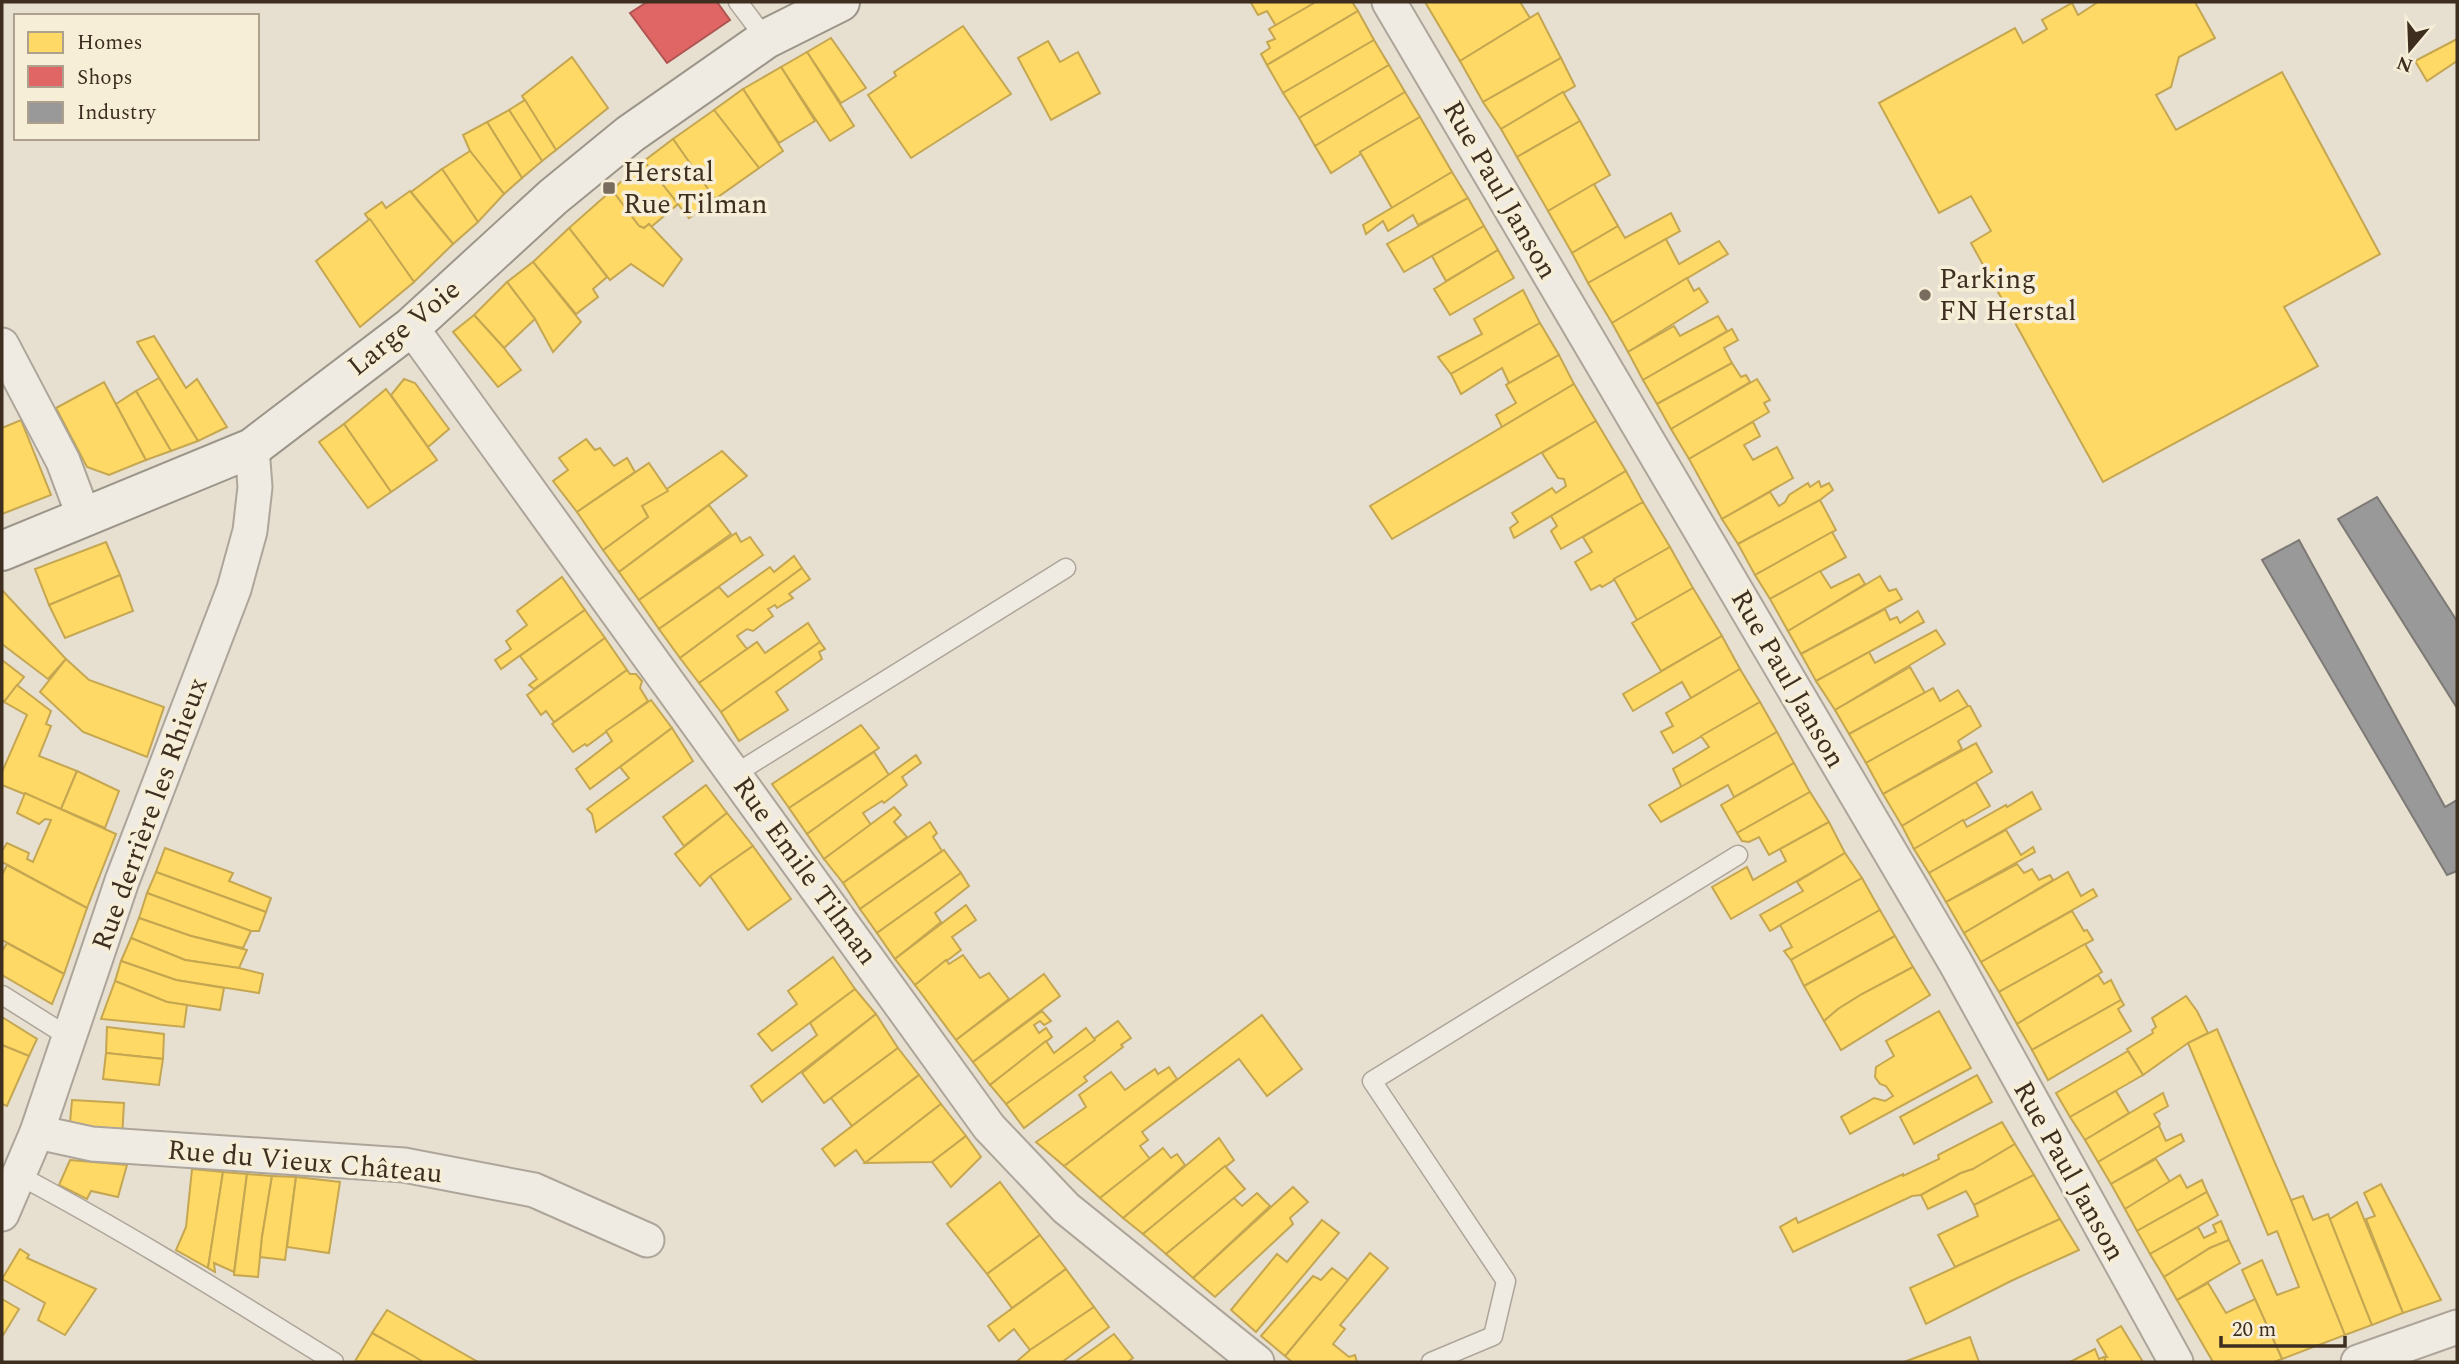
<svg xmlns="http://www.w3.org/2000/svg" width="2459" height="1364" viewBox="0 0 2459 1364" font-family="Spectral,serif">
	<rect width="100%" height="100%" fill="#e7e0d1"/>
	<g fill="#ffd966" stroke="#c5a651" stroke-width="2">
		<polygon points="1253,2 1316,2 1276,26 1267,11 1258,15 1251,3"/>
		<polygon points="1316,2 1352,2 1358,11 1267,65 1261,54 1270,48 1267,42 1275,39 1269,29"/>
		<polygon points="1425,2 1520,2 1530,18 1460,61"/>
		<polygon points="2098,2 2195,2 2215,38 2179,57 2171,87 2156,95 2176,130 2282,72 2380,254 2284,307 2318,366 2103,482 1971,243 1991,231 1971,196 1939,213 1879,103 2015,28 2023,43 2047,29 2042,20 2072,3 2078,15"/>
		<polygon points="1358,11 1374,40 1283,93 1267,65"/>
		<polygon points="1538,13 1561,58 1483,102 1460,61"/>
		<polygon points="963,26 1011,94 911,158 868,95 896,76 894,72"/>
		<polygon points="831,38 866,88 841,103 807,52"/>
		<polygon points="2457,39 2457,61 2427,81 2415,61"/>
		<polygon points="1374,40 1389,65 1299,118 1283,93"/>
		<polygon points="1048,41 1060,62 1078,52 1100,93 1051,120 1018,58"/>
		<polygon points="807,52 854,126 830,141 781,67"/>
		<polygon points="572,57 608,108 556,150 522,96"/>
		<polygon points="1561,58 1575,86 1501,129 1483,102"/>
		<polygon points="1389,65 1405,92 1315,146 1299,118"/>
		<polygon points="781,67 815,121 779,143 743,89"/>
		<polygon points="743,89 783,151 759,168 714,110"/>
		<polygon points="1405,92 1420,117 1360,152 1361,154 1331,173 1315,146"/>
		<polygon points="1563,92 1580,121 1517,157 1501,129"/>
		<polygon points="525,100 556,150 542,161 509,110"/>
		<polygon points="509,110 542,161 522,178 487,122"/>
		<polygon points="714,110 759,168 715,199 673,139"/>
		<polygon points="1420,117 1452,172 1392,208 1360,152"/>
		<polygon points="1580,121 1610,175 1548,211 1517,157"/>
		<polygon points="487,122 522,178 504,194 470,151 463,135"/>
		<polygon points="673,139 715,199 689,218 644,161"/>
		<polygon points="470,151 504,194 478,222 442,169"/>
		<polygon points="644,161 678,204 651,227 649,224 644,228 639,226 612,190"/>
		<polygon points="442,169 478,222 453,244 411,192"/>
		<polygon points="1452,172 1468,198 1418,225 1413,215 1388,231 1383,221 1366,234 1363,225"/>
		<polygon points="1594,184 1618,226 1572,253 1548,211"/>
		<polygon points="612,190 639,226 644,228 649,224 682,259 663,286 631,264 610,280 569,228"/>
		<polygon points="410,191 453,244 414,282 365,214 382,202 386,208"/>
		<polygon points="1468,198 1484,226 1404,272 1387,244"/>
		<polygon points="1671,213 1680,231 1588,283 1572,253 1618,226 1625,238"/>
		<polygon points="370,219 414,282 360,327 316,261"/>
		<polygon points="1484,226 1498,250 1446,281 1432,256"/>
		<polygon points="569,228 607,277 593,289 598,297 576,314 533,262"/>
		<polygon points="1666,239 1679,264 1719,241 1728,254 1612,323 1588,283"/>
		<polygon points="1498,250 1514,278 1450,315 1434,289"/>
		<polygon points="533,262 581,322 553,352 535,319 507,282"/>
		<polygon points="1687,278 1694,291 1699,288 1708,302 1628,352 1612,323"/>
		<polygon points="507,282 535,319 504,348 474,315"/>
		<polygon points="1523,290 1540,323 1451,374 1438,357 1482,334 1474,319"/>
		<polygon points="474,315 504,348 521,370 498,387 453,332"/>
		<polygon points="1718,316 1727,331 1643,380 1628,352 1674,326 1680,336"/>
		<polygon points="1540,323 1559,355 1509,383 1502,368 1461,394 1451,374"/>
		<polygon points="1732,329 1738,340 1724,348 1732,363 1657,404 1643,380"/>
		<polygon points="154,336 186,388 197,379 227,427 198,441 137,342"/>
		<polygon points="1559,355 1574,384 1502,427 1496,415 1516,403 1506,385"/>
		<polygon points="1732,363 1741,377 1746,375 1750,382 1671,429 1657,404"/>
		<polygon points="159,378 198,441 171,451 136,391"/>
		<polygon points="404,379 415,383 449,429 428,447 391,395"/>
		<polygon points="1757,379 1770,400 1764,403 1769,412 1689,459 1671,429"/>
		<polygon points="104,382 146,460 109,475 87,467 56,408"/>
		<polygon points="1574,384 1596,421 1392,539 1370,506"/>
		<polygon points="386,389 437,460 391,492 344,424"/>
		<polygon points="136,391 171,451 146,460 116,404"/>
		<polygon points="21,420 51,495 2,514 2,428"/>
		<polygon points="1596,421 1626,471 1514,538 1510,528 1518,522 1512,513 1552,488 1556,493 1566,486 1564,479 1558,478 1542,453"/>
		<polygon points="1753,422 1760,436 1744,445 1753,460 1777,447 1793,478 1722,519 1689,459"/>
		<polygon points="344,424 391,492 368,508 319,442"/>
		<polygon points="586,439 595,450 600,448 614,466 627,458 635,472 577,512 553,481 568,470 559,458"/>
		<polygon points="722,451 747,476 619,572 603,550 648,517 642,506"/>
		<polygon points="649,463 668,491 642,506 648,517 603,550 577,512"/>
		<polygon points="1626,471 1643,502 1561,549 1551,531 1557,526 1551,516"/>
		<polygon points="1819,481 1821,487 1829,483 1833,490 1820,500 1738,544 1722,519 1770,492 1779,506 1785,502 1789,495 1808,483 1810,487"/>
		<polygon points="1820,500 1836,530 1755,575 1738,544"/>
		<polygon points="1643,502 1670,547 1602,587 1600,585 1591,590 1575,562 1592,552 1583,537"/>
		<polygon points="709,505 731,534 639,600 619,572"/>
		<polygon points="1832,532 1846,557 1770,599 1755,575"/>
		<polygon points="736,533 741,542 750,537 763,555 659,629 639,600"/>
		<polygon points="106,542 120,575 49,605 35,569"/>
		<polygon points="1670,547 1693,588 1637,620 1614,579"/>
		<polygon points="794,556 802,568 680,658 659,629 719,587 728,597 770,567 774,572"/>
		<polygon points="802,568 810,579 789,594 793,598 777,608 775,605 768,609 773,616 753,631 747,629 737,636 747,649 699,683 680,658"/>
		<polygon points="1820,571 1831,588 1859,574 1865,584 1788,631 1770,599"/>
		<polygon points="120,575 133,611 65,638 49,605"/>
		<polygon points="1880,576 1889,591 1896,589 1902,599 1801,654 1788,631"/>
		<polygon points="562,577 585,610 501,669 495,660 511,649 506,641 527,625 517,611"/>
		<polygon points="1693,588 1722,636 1661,671 1632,623"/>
		<polygon points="2,590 66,659 48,679 2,644"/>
		<polygon points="1885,609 1890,620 1897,617 1900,623 1918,611 1924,622 1816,681 1801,654"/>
		<polygon points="585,610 605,638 534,689 529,685 537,679 520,656"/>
		<polygon points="808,623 820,642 721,712 699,683 757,642 765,653"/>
		<polygon points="1936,630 1945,644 1835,710 1816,681 1869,652 1875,663"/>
		<polygon points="1722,636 1740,669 1691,698 1682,682 1633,711 1623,694"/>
		<polygon points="605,638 627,670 554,722 546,711 541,715 527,695"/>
		<polygon points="820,642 825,649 819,652 822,659 776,692 788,710 739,741 721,712"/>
		<polygon points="66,659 89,680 164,707 147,757 83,732 40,692"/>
		<polygon points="2,660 24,677 4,702 2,700"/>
		<polygon points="1910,667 1925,693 1849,734 1835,710"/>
		<polygon points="1740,669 1760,702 1673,753 1661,732 1673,726 1666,713"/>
		<polygon points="627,670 630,674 636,674 642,681 640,688 648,701 587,746 585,744 573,752 552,724"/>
		<polygon points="17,685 51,711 46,724 51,726 39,756 77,771 61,809 2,785 2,772 27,715 4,702"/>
		<polygon points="1933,688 1940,701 1958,690 1968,706 1866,763 1849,734"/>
		<polygon points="651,700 672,728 590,789 576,769 612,741 606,731"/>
		<polygon points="1760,702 1777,732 1682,788 1673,769 1709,747 1701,736"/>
		<polygon points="1968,706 1970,706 1981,726 1958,741 1962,749 1883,794 1866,763"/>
		<polygon points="861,725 879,748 789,808 772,784"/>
		<polygon points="672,728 693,761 596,832 592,814 587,809 629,778 620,767"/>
		<polygon points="1777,732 1794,763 1734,797 1728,785 1661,822 1649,805"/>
		<polygon points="1976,743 1992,772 1902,826 1883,794"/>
		<polygon points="874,752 889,775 807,834 789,808"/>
		<polygon points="916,755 921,763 902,777 907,785 884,803 882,801 863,813 871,825 824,859 807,834"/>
		<polygon points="1794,763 1810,792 1737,833 1721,805"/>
		<polygon points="77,771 119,791 105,828 61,809"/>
		<polygon points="1976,782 1990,806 1914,849 1902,826"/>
		<polygon points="706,785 727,813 684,846 663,817"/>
		<polygon points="1810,792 1829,822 1769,855 1759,837 1749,842 1742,841 1737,833"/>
		<polygon points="2032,792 2041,809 1929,873 1914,849 1963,820 1967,827 2006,805 2007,807"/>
		<polygon points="25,793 116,834 87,908 2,862 2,851 7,843 29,853 27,859 33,862 51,820 45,819 39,824 17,813"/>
		<polygon points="894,807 901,815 894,822 907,837 843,883 824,859"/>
		<polygon points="727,813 753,846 710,876 700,886 675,854"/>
		<polygon points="930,822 937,833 933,837 942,851 860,909 843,883"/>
		<polygon points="1829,822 1845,853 1731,919 1712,887 1747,867 1753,880 1786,861 1780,849"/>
		<polygon points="2006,830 2021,855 2033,847 2035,852 1946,902 1929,873"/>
		<polygon points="753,846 791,899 748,930 710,876"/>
		<polygon points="165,848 233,873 229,881 271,898 266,912 156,872"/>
		<polygon points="944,850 961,873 877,933 860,909"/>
		<polygon points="1845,853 1862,878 1770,931 1760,915 1803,891 1797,882"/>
		<polygon points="2017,864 2024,873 2032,869 2039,880 2050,875 2053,880 1964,933 1946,902"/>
		<polygon points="7,865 87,908 64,974 2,940 2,875"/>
		<polygon points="156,872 266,912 259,931 251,931 147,893"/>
		<polygon points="2068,872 2081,896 2093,889 2097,896 1981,962 1964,933"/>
		<polygon points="961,873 969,886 935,913 941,922 895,959 877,933"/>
		<polygon points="1862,878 1880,910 1791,960 1784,951 1792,947 1780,925"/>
		<polygon points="147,893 251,931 243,948 191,936 139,918"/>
		<polygon points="966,905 976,920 952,937 961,950 915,985 895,959"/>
		<polygon points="1880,910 1895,936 1804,986 1791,960"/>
		<polygon points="2072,911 2084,931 2087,930 2093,940 1999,992 1981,962"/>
		<polygon points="139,918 191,936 247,950 239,968 185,960 131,938"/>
		<polygon points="1895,936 1913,967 1862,994 1838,1009 1824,1021 1804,986"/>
		<polygon points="131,938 185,960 239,968 263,974 259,993 176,980 121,961"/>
		<polygon points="7,943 64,974 52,1004 2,975 2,951"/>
		<polygon points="2085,944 2102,972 2017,1024 1999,992"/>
		<polygon points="963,955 980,978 989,973 1009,999 956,1040 915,985 946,960 949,964"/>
		<polygon points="833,957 855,989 772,1051 758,1034 797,1004 788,991"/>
		<polygon points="121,961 176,980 224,988 220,1010 167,1002 115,981"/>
		<polygon points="1913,967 1930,995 1841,1050 1824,1021 1838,1009 1862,994"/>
		<polygon points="1044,974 1060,996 973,1062 956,1040"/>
		<polygon points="2098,975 2104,984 2111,980 2121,1000 2032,1050 2017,1024"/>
		<polygon points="115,981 167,1002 187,1005 184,1027 101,1019"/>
		<polygon points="855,989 876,1014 762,1102 751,1086 817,1035 810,1023"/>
		<polygon points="2186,996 2197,1011 2208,1033 2188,1043 2143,1075 2127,1049 2153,1033 2152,1030 2156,1027 2152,1018"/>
		<polygon points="2121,1000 2124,1005 2118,1009 2131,1031 2048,1080 2032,1050"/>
		<polygon points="1042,1011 1051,1021 1044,1025 1040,1021 1034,1025 1039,1033 1046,1028 1052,1037 990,1085 973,1062"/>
		<polygon points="1939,1011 1971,1068 1850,1134 1841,1117 1874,1098 1885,1101 1893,1096 1886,1086 1880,1084 1875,1077 1876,1067 1894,1056 1886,1041"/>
		<polygon points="876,1014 898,1048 824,1103 802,1073"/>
		<polygon points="1262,1015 1302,1069 1267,1096 1239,1059 1142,1132 1148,1140 1140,1146 1150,1159 1100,1198 1064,1166"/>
		<polygon points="2,1017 37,1039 29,1056 2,1045"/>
		<polygon points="1118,1021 1131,1038 1121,1045 1123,1047 1084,1077 1087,1081 1024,1128 1006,1104"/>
		<polygon points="107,1027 164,1034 163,1059 106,1053"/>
		<polygon points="1086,1028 1095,1040 1006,1104 990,1085 1046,1041 1054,1053"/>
		<polygon points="2217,1029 2291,1200 2345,1335 2282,1359 2242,1270 2262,1260 2277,1295 2299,1287 2277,1231 2268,1235 2188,1043"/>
		<polygon points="2,1045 29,1056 7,1106 2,1104"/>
		<polygon points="898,1048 919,1075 852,1126 831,1098"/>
		<polygon points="2128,1051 2143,1075 2070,1117 2056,1093"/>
		<polygon points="106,1053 163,1059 159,1085 103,1079"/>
		<polygon points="1169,1067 1177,1079 1064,1166 1036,1142 1086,1107 1079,1095 1111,1072 1125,1090 1155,1069 1158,1074"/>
		<polygon points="919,1075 941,1104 865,1163 856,1150 835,1166 822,1149"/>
		<polygon points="1977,1075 1992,1102 1914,1144 1900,1117"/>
		<polygon points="2116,1091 2129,1113 2085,1140 2070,1117"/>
		<polygon points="2163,1093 2168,1106 2154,1114 2160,1124 2159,1126 2098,1162 2085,1140"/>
		<polygon points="72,1100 124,1103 122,1139 69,1134"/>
		<polygon points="941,1104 966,1136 932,1162 865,1163"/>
		<polygon points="2002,1122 2015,1144 1973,1169 1961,1173 1921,1195 1912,1196 1793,1252 1780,1227 1796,1218 1798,1223 1903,1174 1903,1176 1939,1159 1938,1155"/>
		<polygon points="2159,1126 2166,1141 2181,1134 2184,1141 2111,1184 2098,1162"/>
		<polygon points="966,1136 981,1157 951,1187 932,1162"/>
		<polygon points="1219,1138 1234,1160 1143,1234 1123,1218"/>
		<polygon points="2015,1144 2034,1175 1974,1205 1966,1191 1928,1209 1921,1195 1961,1173 1973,1169"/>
		<polygon points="1163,1148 1171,1158 1177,1154 1185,1165 1123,1218 1100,1198"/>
		<polygon points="2156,1159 2170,1182 2125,1209 2111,1184"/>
		<polygon points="70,1160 127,1165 118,1197 91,1191 87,1199 59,1185"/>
		<polygon points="1225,1166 1245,1189 1166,1254 1143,1234"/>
		<polygon points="192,1169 223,1172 208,1268 176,1250 186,1227"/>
		<polygon points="223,1172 247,1174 234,1272 214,1263 215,1272 208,1268"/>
		<polygon points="247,1174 272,1176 262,1237 258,1277 234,1275"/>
		<polygon points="2034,1175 2060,1219 1955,1267 1938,1235 1978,1216 1974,1205"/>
		<polygon points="2180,1175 2187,1188 2202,1180 2207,1192 2137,1231 2125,1209"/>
		<polygon points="272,1176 296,1177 285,1260 260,1257 262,1237"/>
		<polygon points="296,1177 340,1182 329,1253 287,1247"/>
		<polygon points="1000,1182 1040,1235 987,1274 947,1224"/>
		<polygon points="2381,1184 2441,1300 2403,1313 2366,1219 2375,1216 2364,1193"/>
		<polygon points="1293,1187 1308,1202 1290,1218 1293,1224 1215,1297 1193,1278"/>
		<polygon points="2207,1192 2218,1215 2150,1254 2137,1231"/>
		<polygon points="1257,1193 1270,1206 1193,1278 1166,1254 1234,1198 1242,1206"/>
		<polygon points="2303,1196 2313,1220 2328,1214 2372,1325 2345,1335 2291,1200"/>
		<polygon points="2357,1202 2403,1313 2372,1325 2330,1219"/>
		<polygon points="2060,1219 2079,1250 2011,1281 1926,1324 1910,1288"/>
		<polygon points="1322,1220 1339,1233 1256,1332 1231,1310 1277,1254 1287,1262"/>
		<polygon points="2221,1221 2229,1240 2210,1248 2164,1277 2150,1254 2198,1227 2204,1238 2216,1232 2213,1225"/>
		<polygon points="1040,1235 1066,1269 1012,1308 987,1274"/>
		<polygon points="2229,1240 2240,1263 2177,1300 2164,1277 2210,1248"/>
		<polygon points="20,1249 29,1255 27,1258 96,1289 65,1335 38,1320 45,1303 2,1279"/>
		<polygon points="1370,1253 1388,1268 1340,1325 1345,1329 1333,1344 1349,1357 1355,1355 1357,1362 1292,1362 1285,1356"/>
		<polygon points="1332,1268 1348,1280 1285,1356 1261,1336 1313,1276 1321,1280"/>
		<polygon points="1066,1269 1094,1307 1030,1350 1014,1329 999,1341 988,1326"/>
		<polygon points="2208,1283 2226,1313 2255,1299 2282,1359 2274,1362 2213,1362 2177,1300"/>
		<polygon points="2,1299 19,1309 2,1337"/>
		<polygon points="1094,1307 1109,1327 1062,1362 1016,1362 1030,1350"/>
		<polygon points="387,1310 478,1362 423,1362 372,1333"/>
		<polygon points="2121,1326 2143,1362 2106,1362 2104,1357 2107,1357 2097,1340"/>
		<polygon points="372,1333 412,1355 423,1362 355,1361"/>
		<polygon points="1114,1334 1133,1358 1127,1362 1075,1362"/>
		<polygon points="1970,1337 1979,1362 1904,1362"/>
		<polygon points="2095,1349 2099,1359 2104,1357 2106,1362 2070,1362"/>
	</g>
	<polygon fill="#e06666" stroke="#af5551" stroke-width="2" points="647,2 717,2 730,20 667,63 630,13"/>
	<g fill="#999" stroke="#7d7975" stroke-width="2">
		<polygon points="2377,497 2457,621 2457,708 2338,519"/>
		<polygon points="2299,540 2445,807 2457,800 2457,871 2447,875 2262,560"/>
	</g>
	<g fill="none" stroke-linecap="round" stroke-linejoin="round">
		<g stroke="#ada599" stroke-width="21">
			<g id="lane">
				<polyline points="738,2 766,39"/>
				<polyline points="735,774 1066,568"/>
				<polyline points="2,995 69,1037"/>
				<path d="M20,1176C128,1233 231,1298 334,1362"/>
				<polyline points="1431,1362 1493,1336 1506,1281 1372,1081 1738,855"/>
			</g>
		</g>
		<g stroke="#ada599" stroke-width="37">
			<g id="street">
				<polyline points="1389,2 1955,962 2176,1362"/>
				<polyline points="411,327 989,1127 1066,1208 1257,1362"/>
				<polyline points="2,345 63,461 84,517"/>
				<polyline points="37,1132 92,1144 404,1165 534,1190 647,1240"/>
				<polyline points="2,1214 37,1132 122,881 234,589 250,531 255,487 252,448"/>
				<polyline points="2358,1362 2457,1327"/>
			</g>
		</g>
		<g stroke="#9c958a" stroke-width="42">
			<polyline id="secondary" points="2,551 252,448 411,327 553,197 630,134 766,39 840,2"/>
		</g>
		<use href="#lane" stroke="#efebe3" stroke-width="18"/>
		<use href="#street" stroke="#efebe3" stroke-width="33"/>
		<use href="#secondary" stroke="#efebe3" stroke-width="38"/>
	</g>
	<g fill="#786c5e" stroke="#f7eed8" stroke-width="2.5">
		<rect x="602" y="181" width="14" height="14" rx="3.5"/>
		<circle cx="1925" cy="295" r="7"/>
	</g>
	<g text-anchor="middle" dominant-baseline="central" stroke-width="7" stroke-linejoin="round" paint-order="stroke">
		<g font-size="28" fill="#3d2e20" stroke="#f7eed8" text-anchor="start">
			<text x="623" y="172">Herstal<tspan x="623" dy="32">Rue Tilman</tspan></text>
			<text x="1939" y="279">Parking<tspan x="1939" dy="32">FN Herstal</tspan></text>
		</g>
		<g font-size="28" fill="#3d2e20" stroke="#f7eed8">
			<text transform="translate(1500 190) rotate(60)">Rue Paul Janson</text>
			<text transform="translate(404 328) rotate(-39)">Large Voie</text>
			<text transform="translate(1788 679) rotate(60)">Rue Paul Janson</text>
			<text transform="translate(150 814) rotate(-70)">Rue derrière les Rhieux</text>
			<text transform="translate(805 871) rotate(54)">Rue Emile Tilman</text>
			<text transform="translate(305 1162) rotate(5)">Rue du Vieux Château</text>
			<text transform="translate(2069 1171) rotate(61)">Rue Paul Janson</text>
		</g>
	</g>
	<rect width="2459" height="1364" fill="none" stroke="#3d2e20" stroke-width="7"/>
	<rect x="14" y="14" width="245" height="126" fill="#f7eed8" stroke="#ada18e" stroke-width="2"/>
	<rect x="28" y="32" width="35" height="21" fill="#ffd966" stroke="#ada18e" stroke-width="2"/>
	<text x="77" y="49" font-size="21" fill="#3d2e20">Homes</text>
	<rect x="28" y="66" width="35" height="21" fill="#e06666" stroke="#ada18e" stroke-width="2"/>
	<text x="77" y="84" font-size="21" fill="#3d2e20">Shops</text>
	<rect x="28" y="102" width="35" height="21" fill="#999999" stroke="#ada18e" stroke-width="2"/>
	<text x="77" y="119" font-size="21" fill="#3d2e20">Industry</text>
	<g transform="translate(2410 49) rotate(199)" stroke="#f7eed8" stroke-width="5" paint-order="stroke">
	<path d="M0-5L12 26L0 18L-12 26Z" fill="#3d2e20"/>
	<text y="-10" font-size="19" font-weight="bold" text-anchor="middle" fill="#3d2e20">N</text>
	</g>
	<path d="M2221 1336v10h124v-10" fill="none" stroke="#3d2e20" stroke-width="3.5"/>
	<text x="2232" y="1336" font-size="21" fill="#3d2e20" stroke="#f7eed8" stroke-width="5" paint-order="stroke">20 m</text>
</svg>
